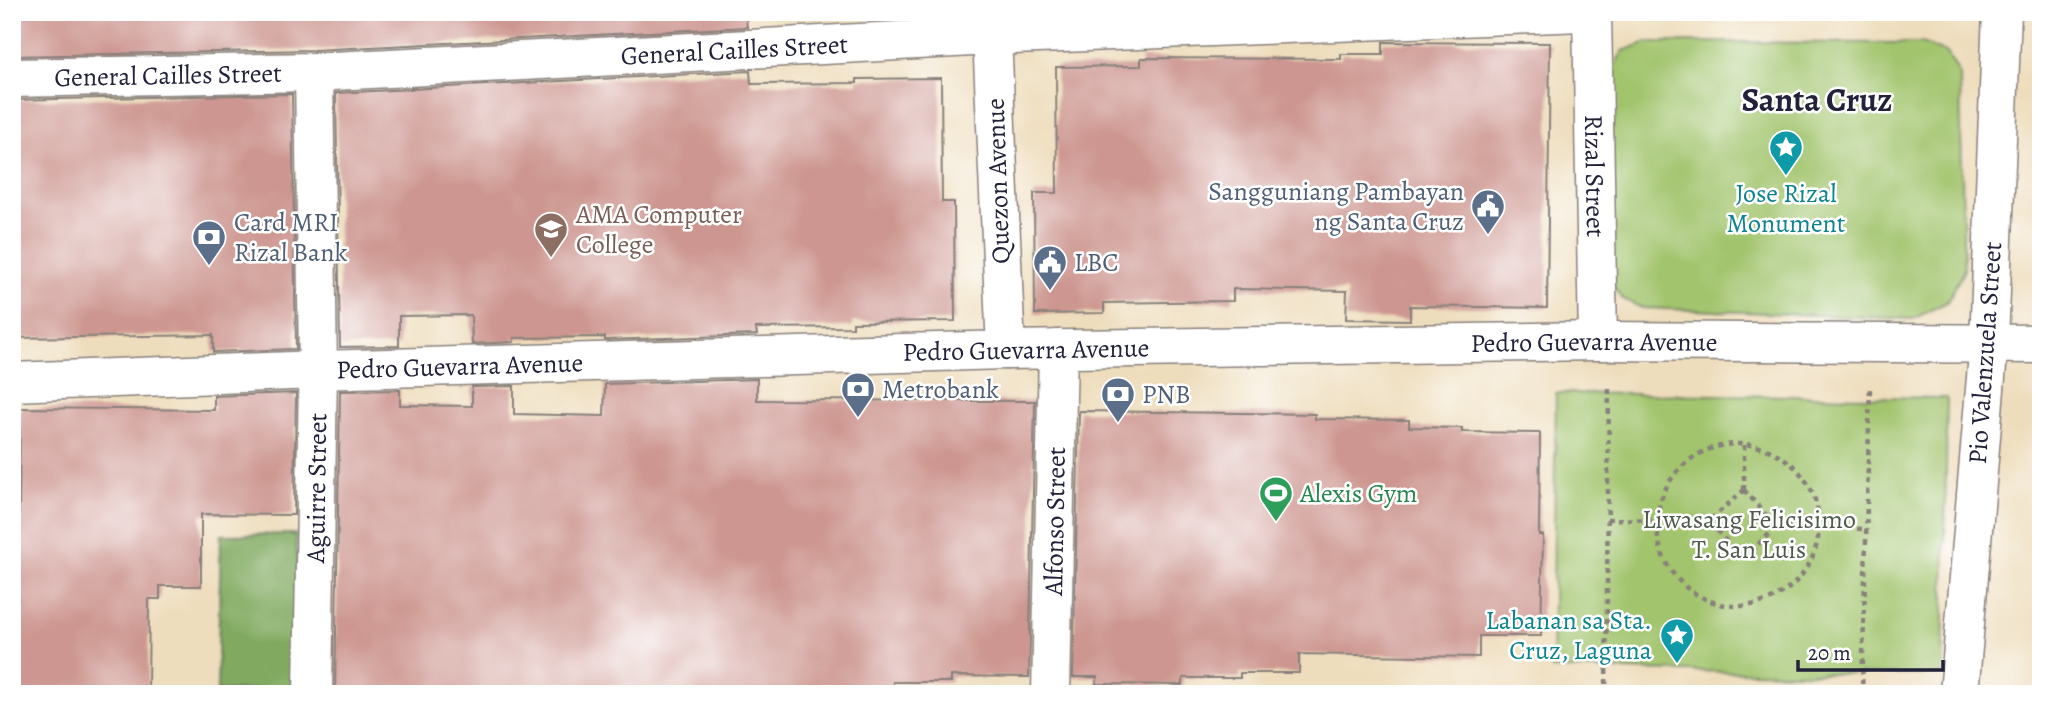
<svg xmlns="http://www.w3.org/2000/svg" width="2053" height="706" viewBox="0 0 2053 706" font-family="Alegreya,serif">
	<rect width="100%" height="100%" fill="#fff"/>
	<filter id="ink" filterUnits="userSpaceOnUse"><feTurbulence type="fractalNoise" baseFrequency=".0143" numOctaves="2"/><feDisplacementMap in="SourceGraphic" scale="14" xChannelSelector="R" yChannelSelector="G"/><feConvolveMatrix kernelMatrix="1 2 1 2 8 2 1 2 1" color-interpolation-filters="sRGB"/></filter>
	<filter id="wash" filterUnits="userSpaceOnUse"><feTurbulence type="fractalNoise" baseFrequency=".00686" numOctaves="4" result="noise"/><feDisplacementMap in="SourceGraphic" scale="28" xChannelSelector="R" yChannelSelector="G"/><feGaussianBlur stdDeviation="1.57" result="paint"/><feColorMatrix in="noise" values="0 0 0 0 0 0 0 0 0 0 0 0 0 0 0 0 0 1.4 0 .05"/><feComposite in="paint" operator="in"/></filter>
	<g filter="url(#wash)">
		<rect width="100%" height="100%" fill="#eeddbc"/>
		<g fill="#a2c46d" stroke="#627354" stroke-width="2">
			<polygon points="1647,42 1922,43 1947,53 1960,75 1964,270 1947,302 1913,319 1642,308 1623,299 1610,283 1610,73 1623,51"/>
			<polygon points="1556,393 1947,398 1943,675 1552,669"/>
		</g>
		<polygon fill="#81aa60" stroke="#52664e" stroke-width="2" points="296,534 302,686 217,692 221,535"/>
		<g id="blocks">
			<g fill="#cd9690">
				<polygon points="12,12 745,12 747,27 313,50 12,56"/>
				<polygon points="1383,42 1550,43 1547,308 1410,306 1410,320 1346,319 1347,291 1233,289 1233,301 1104,303 1104,313 1035,314 1034,193 1057,193 1056,67 1141,66 1141,58 1341,59 1341,54 1383,54"/>
				<polygon points="750,71 751,84 857,83 857,79 941,78 942,202 954,202 955,321 853,322 853,327 756,328 757,335 605,340 605,337 514,338 514,342 472,344 471,315 399,316 399,346 340,347 336,93"/>
				<polygon points="292,94 296,349 213,352 213,335 12,338 12,100"/>
				<polygon points="757,379 757,400 1035,401 1029,677 951,676 951,682 893,682 892,694 335,694 340,391 400,390 400,405 472,406 472,387 514,386 514,414 604,416 605,384"/>
				<polygon points="296,393 294,515 201,514 201,586 160,586 160,599 149,599 148,694 12,694 12,601 18,601 20,408 214,410 214,396"/>
				<polygon points="1079,411 1315,414 1315,419 1409,420 1409,427 1462,428 1462,432 1540,433 1539,535 1543,535 1541,636 1479,636 1479,657 1299,654 1299,673 1240,673 1240,678 1183,678 1183,685 1096,684 1097,677 1073,677"/>
			</g>
		</g>
	</g>
	<g filter="url(#ink)">
		<use href="#blocks" fill-opacity="0" stroke="#88807c" stroke-width="2"/>
		<g fill="none" stroke-linecap="round" stroke-linejoin="round">
			<g stroke="#88807c" stroke-width="41">
				<g id="minor">
					<path id="s1" d="M1592,12L1598,341"/>
					<path id="s2" d="M313,694L318,370L314,72"/>
					<path id="s3" d="M1051,694L1058,349"/>
					<polyline points="1959,694 1989,342"/>
				</g>
			</g>
			<g stroke="#88807c" stroke-width="41">
				<g id="tertiary">
					<path id="s4" d="M12,78L314,72L992,36L1582,12"/>
					<polyline points="1989,342 2002,12"/>
					<path id="s5" d="M1006,350L1598,341L2041,344"/>
				</g>
			</g>
			<g stroke="#88807c" stroke-width="41">
				<g id="secondary">
					<path id="s6" d="M12,382L318,370L1006,350L992,36L986,12"/>
				</g>
			</g>
			<g stroke="#88807c" stroke-width="4.5" stroke-dasharray="5 5" stroke-linecap="butt">
				<circle cx="1738" cy="525" r="81"/>
				<polygon points="1744,490 1777,527 1742,559 1709,521"/>
				<polyline points="1744,490 1744,444"/>
				<polyline points="1607,519 1709,521"/>
				<polyline points="1777,527 1867,529"/>
				<polyline points="1606,694 1609,384"/>
				<polyline points="1862,694 1870,387"/>
			</g>
			<use href="#minor" stroke="#fff" stroke-width="38"/>
			<use href="#tertiary" stroke="#fff" stroke-width="38"/>
			<use href="#secondary" stroke="#fff" stroke-width="38"/>
		</g>
	</g>
	<defs>
		<g id="sight-pin" transform="scale(1.75)"><path d="M0 17L-7.5 6A9.5 9.5 0 1 1 7.5 6Z" fill="#0f9aa8" stroke="#fff"/><path d="M0-6L1.8-2.2L6-1.7L2.9 1.2L3.7 5.4L0 3.3L-3.7 5.4L-2.9 1.2L-6-1.7L-1.8-2.2Z" fill="#fff"/></g>
		<g id="civic-pin" transform="scale(1.75)"><path d="M0 17L-7.5 6A9.5 9.5 0 1 1 7.5 6Z" fill="#5c6f8a" stroke="#fff"/><path d="M-.6-6.5H3V-4.5H.6V-3L4-1V1h2V6H-6V1h2V-1L-.6-3ZM-1.2 2.5V6h2.4V2.5Z" fill="#fff"/></g>
		<g id="university-pin" transform="scale(1.75)"><path d="M0 17L-7.5 6A9.5 9.5 0 1 1 7.5 6Z" fill="#8d6e63" stroke="#fff"/><path d="M0-5L7-2L0 1L-7-2ZM-4 1L0 2.5L4 1V4Q0 6-4 4Z" fill="#fff"/></g>
		<g id="bank-pin" transform="scale(1.75)"><path d="M0 17L-7.5 6A9.5 9.5 0 1 1 7.5 6Z" fill="#5c6f8a" stroke="#fff"/><path d="M-6-4H6V4H-6ZM0-2.3a2.3 2.3 0 1 0 0 4.6a2.3 2.3 0 1 0 0-4.6Z" fill="#fff"/></g>
		<g id="stadium-pin" transform="scale(1.75)"><path d="M0 17L-7.5 6A9.5 9.5 0 1 1 7.5 6Z" fill="#2e9e5b" stroke="#fff"/><path d="M0-5a6.5 5 0 1 0 0 10a6.5 5 0 1 0 0-10ZM-3.5-1.8h7v3.6h-7Z" fill="#fff"/></g>
	</defs>
	<g fill-rule="evenodd">
		<use href="#sight-pin" x="1786" y="147"/>
		<use href="#civic-pin" x="1488" y="206"/>
		<use href="#university-pin" x="551" y="229"/>
		<use href="#bank-pin" x="209" y="237"/>
		<use href="#civic-pin" x="1050" y="262"/>
		<use href="#bank-pin" x="858" y="389"/>
		<use href="#bank-pin" x="1118" y="394"/>
		<use href="#stadium-pin" x="1276" y="493"/>
		<use href="#sight-pin" x="1677" y="635"/>
	</g>
	<g text-anchor="middle" dominant-baseline="central" stroke-width="5" stroke-linejoin="round" paint-order="stroke">
		<g font-size="26" fill="#22223b" stroke="#fff">
			<text stroke="none"><textPath href="#s4" startOffset="723">General Cailles Street</textPath></text>
			<text stroke="none"><textPath href="#s4" startOffset="156">General Cailles Street</textPath></text>
			<text stroke="none"><textPath href="#s1" startOffset="164">Rizal Street</textPath></text>
			<text transform="translate(998 181) rotate(-92)">Quezon Avenue</text>
			<text stroke="none"><textPath href="#s5" startOffset="588">Pedro Guevarra Avenue</textPath></text>
			<text transform="translate(1026 350) rotate(-1)">Pedro Guevarra Avenue</text>
			<text transform="translate(1985 353) rotate(-86)">Pio Valenzuela Street</text>
			<text stroke="none"><textPath href="#s6" startOffset="448">Pedro Guevarra Avenue</textPath></text>
			<text stroke="none"><textPath href="#s2" startOffset="206">Aguirre Street</textPath></text>
			<text stroke="none"><textPath href="#s3" startOffset="173">Alfonso Street</textPath></text>
		</g>
		<g font-size="26" fill="#4e5e75" stroke="#fff" text-anchor="start">
			<text x="1464" y="191" text-anchor="end">Sangguniang Pambayan<tspan x="1464" dy="30">ng Santa Cruz</tspan></text>
			<text x="234" y="222">Card MRI<tspan x="234" dy="30">Rizal Bank</tspan></text>
			<text x="1074" y="262">LBC</text>
			<text x="882" y="389">Metrobank</text>
			<text x="1142" y="394">PNB</text>
		</g>
		<g font-size="26" fill="#0d838f" stroke="#fff">
			<text x="1786" y="193">Jose Rizal<tspan x="1786" dy="30">Monument</tspan></text>
			<text x="1652" y="620" text-anchor="end">Labanan sa Sta.<tspan x="1652" dy="30">Cruz, Laguna</tspan></text>
		</g>
		<g font-size="26" fill="#785e54" stroke="#fff" text-anchor="start">
			<text x="576" y="214">AMA Computer<tspan x="576" dy="30">College</tspan></text>
		</g>
		<g font-size="26" fill="#27864d" stroke="#fff" text-anchor="start">
			<text x="1300" y="493">Alexis Gym</text>
		</g>
		<g font-size="26" fill="#4f5b4c" stroke="#fff">
			<text x="1749" y="519">Liwasang Felicisimo<tspan x="1749" dy="30">T. San Luis</tspan></text>
		</g>
		<g font-size="33" font-weight="bold" fill="#22223b" stroke="#fff">
			<text x="1817" y="99">Santa Cruz</text>
		</g>
	</g>
	<rect width="2053" height="706" fill="none" stroke="#fff" stroke-width="42"/>
	<path d="M1798 660v10h145v-10" fill="none" stroke="#22223b" stroke-width="3.5"/>
	<text x="1808" y="660" font-size="21" fill="#22223b" stroke="#ffffff" stroke-width="5" paint-order="stroke">20 m</text>
</svg>
